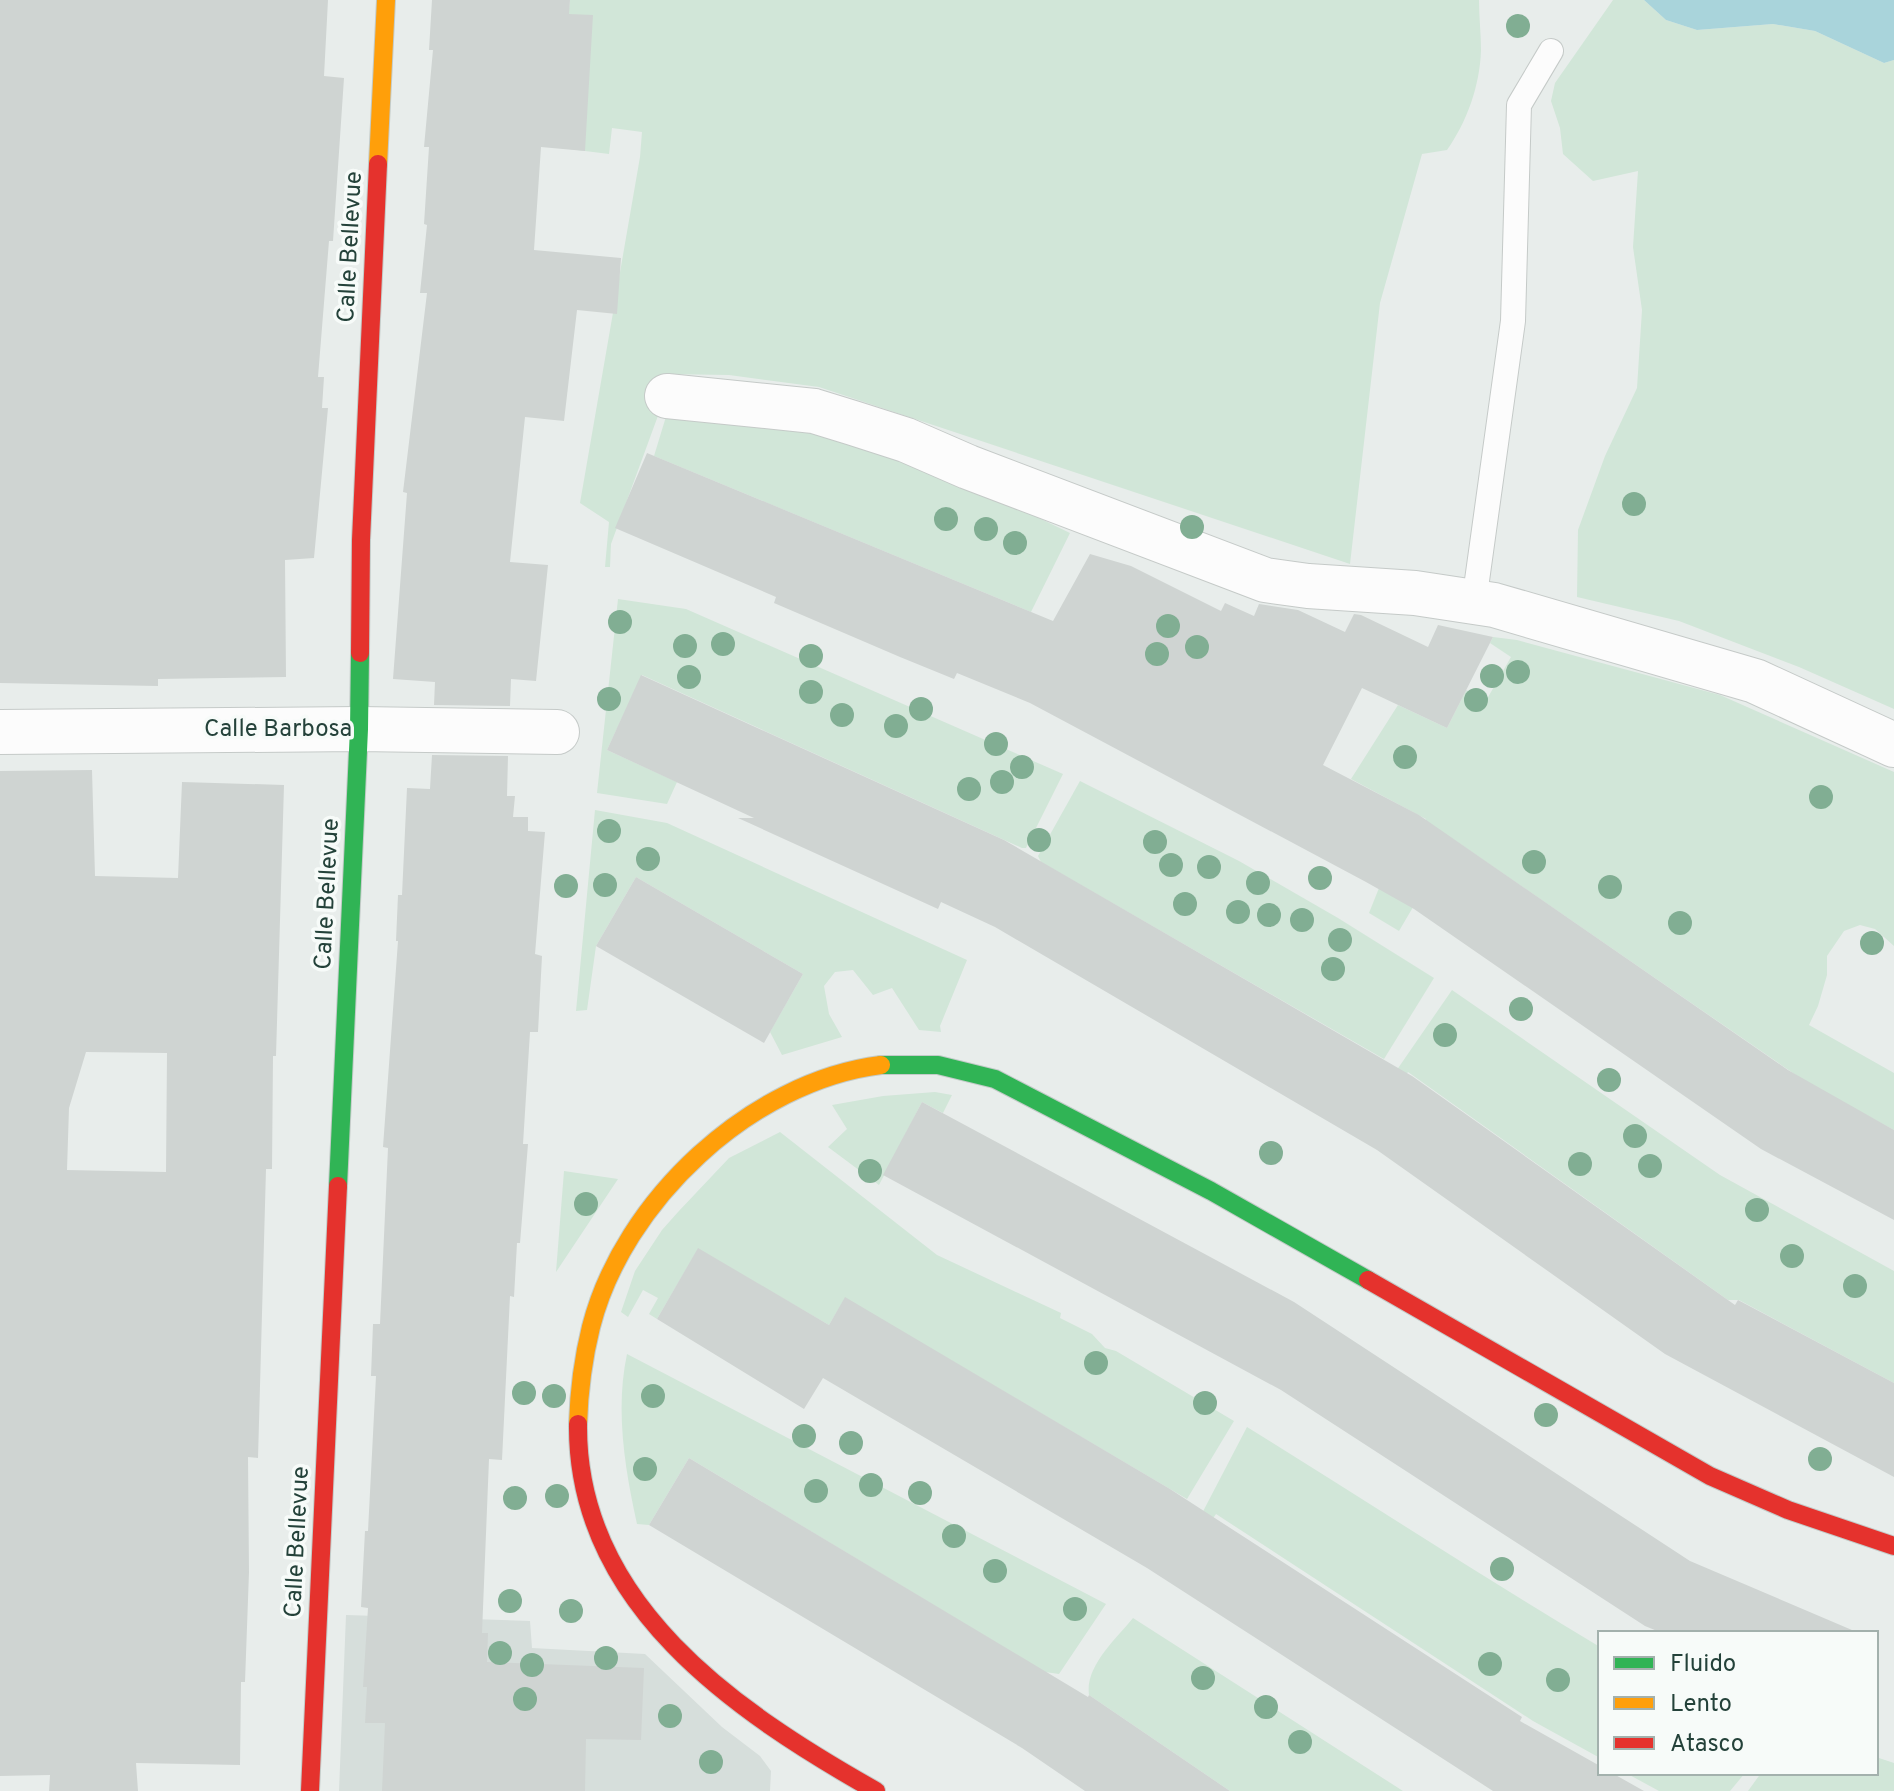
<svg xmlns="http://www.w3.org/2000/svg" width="1894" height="1791" viewBox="0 0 1894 1791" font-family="Overpass,sans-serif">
	<rect width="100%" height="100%" fill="#e8edeb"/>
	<polygon fill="#d6dedb" points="346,1615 530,1621 532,1648 645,1654 722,1727 760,1756 771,1771 770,1791 339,1791"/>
	<g fill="#d1e6d8">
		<path d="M570,0H1479C1479,17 1481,34 1481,50C1480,85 1467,122 1447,150L1422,154L1380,303L1350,564L819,387L729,375L662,374L649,410L659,413L611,544L610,567H605L609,522L580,503L640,157L642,132L612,128L609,154L553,147Z"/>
		<polygon points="1613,0 1644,0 1666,20 1697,30 1773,24 1815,31 1884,63 1894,60 1894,709 1799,667 1679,621 1577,597 1578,530 1605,456 1637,388 1642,310 1633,247 1638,171 1593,181 1563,154 1560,128 1551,101 1555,83"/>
		<path d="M668,410C758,422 852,436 937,470C982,488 1026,512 1070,533L1031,612L654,456Z"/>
		<polygon points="618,599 686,609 1063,774 1026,848 1022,848 642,675 607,750 677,782 667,804 597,793"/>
		<polygon points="1493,637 1517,640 1720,695 1894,772 1894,946 1875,929 1860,925 1844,931 1827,956 1827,975 1818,1006 1809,1025 1894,1073 1894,1130 1809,1084 1453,839 1399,931 1369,913 1379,888 1389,893 1426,819 1351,779 1398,705 1447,728 1466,690 1487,699 1511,657 1490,643"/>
		<polygon points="1080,781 1239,861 1338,918 1434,978 1384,1059 1041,862 1038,856"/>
		<polygon points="595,810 667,823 967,960 940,1026 941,1032 919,1030 892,988 873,995 853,970 835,972 824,986 829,1014 842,1037 782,1055 770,1032 803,974 636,877 596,946 587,1010 576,1011"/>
		<polygon points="1452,990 1720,1175 1894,1271 1894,1383 1739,1300 1728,1300 1408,1072 1390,1096 1383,1090"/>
		<polygon points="935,1092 952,1095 943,1113 922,1102 879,1185 828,1147 847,1129 832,1105 883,1096"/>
		<polygon points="780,1132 937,1255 1061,1313 1060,1318 1092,1334 1105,1348 1116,1351 1234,1421 1187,1499 845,1298 829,1325 698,1249 657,1319 649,1314 658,1298 643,1290 628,1317 621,1312 635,1271 662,1230 678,1212 729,1158"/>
		<polygon points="564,1171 618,1179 556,1272"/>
		<path d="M627,1354L1106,1604L1059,1674L1045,1672L689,1458L649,1525L637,1524C625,1469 615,1410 627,1354Z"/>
		<path d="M1247,1427C1365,1500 1481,1576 1600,1647V1758L1533,1721L1216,1514L1175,1575L1198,1521Z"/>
		<path d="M1133,1618L1403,1791H1230L1089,1695C1085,1666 1116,1639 1133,1618Z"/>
		<polygon points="1876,1757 1894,1763 1894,1791 1748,1791 1761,1773 1876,1773"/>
		<polygon points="1626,1773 1745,1773 1730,1791 1659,1791"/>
	</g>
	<polygon fill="#a9d4db" points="1644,0 1894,0 1894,60 1884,63 1815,31 1773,24 1697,30 1666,20"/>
	<g fill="#cfd4d2" fill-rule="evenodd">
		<polygon points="0,0 328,0 324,76 344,78 333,241 329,241 318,377 324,377 322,408 328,408 314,558 285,560 286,677 158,679 158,686 0,683"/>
		<polygon points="432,0 570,0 569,14 593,15 585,151 541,147 534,250 621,258 617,314 577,310 564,421 525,417 510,562 548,565 536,681 511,679 510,706 434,705 435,682 393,679 407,493 403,492 427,293 420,293 427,225 424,224 429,147 424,147 433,50 429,50"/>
		<polygon points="647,453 1053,621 1090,554 1131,566 1221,611 1225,603 1254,616 1259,604 1298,610 1345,632 1354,614 1361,615 1428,647 1438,625 1493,637 1447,728 1362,688 1323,765 1419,815 1788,1070 1894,1130 1894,1220 1761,1149 1414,909 1366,882 1030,703 957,673 954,679 900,657 774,603 776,597 615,528"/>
		<polygon points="641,675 1004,840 1412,1076 1735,1305 1738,1300 1894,1383 1894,1477 1665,1354 1377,1150 995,927 941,902 938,909 738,818 754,818 607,750"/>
		<polygon points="432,755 508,756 507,796 515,796 513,817 528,817 528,831 545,832 535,954 542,956 538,1032 530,1032 523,1144 528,1144 520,1243 517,1243 514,1297 510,1296 502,1460 489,1459 482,1633 488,1633 487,1662 644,1668 641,1740 586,1739 585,1791 382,1791 385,1723 365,1723 367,1687 363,1687 368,1608 361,1607 365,1531 368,1531 376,1376 371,1376 373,1324 380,1324 388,1148 383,1147 398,941 396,941 398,895 402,895 407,788 430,789"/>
		<path d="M92,770L95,876L178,878L182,782L284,785L276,1056H273L272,1169H266L258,1458L248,1457L249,1572L245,1682H241L240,1765L136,1763L138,1791H49L50,1775L0,1776V771ZM86,1052L167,1053L166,1172L67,1170L69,1108Z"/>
		<polygon points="636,877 803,974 764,1043 596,946"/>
		<polygon points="922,1102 1294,1302 1690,1561 1859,1633 1662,1633 1645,1626 1281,1390 883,1175"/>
		<polygon points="698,1248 829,1325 845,1297 1170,1489 1522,1717 1520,1721 1600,1766 1600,1773 1612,1773 1644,1791 1493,1791 1147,1568 823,1378 804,1409 657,1319"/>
		<polygon points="689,1458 1088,1697 1089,1695 1230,1791 1085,1791 1022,1748 649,1525"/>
	</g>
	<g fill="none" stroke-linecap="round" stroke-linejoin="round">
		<g stroke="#c5cac8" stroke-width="26">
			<polyline id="lane" points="1474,602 1513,321 1519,105 1551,51"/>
		</g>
		<g stroke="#c5cac8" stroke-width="46">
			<g id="street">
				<polyline points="667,396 814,411 853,423 906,440 968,467 1265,580 1308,586 1415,593 1494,605 1755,681 1894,745"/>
				<polyline points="0,732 359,729 557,732"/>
			</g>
		</g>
		<g stroke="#c3cbc8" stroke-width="20">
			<g id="fast">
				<polyline points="881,1065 938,1065 995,1079 1211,1191 1368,1280"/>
				<polyline points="338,1186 359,729 360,653"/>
			</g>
		</g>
		<g stroke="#c3cbc8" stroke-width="20">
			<g id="slow">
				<polyline points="378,164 386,0"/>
				<path d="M578,1424C579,1391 583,1359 591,1327C623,1201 751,1081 881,1065"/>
			</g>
		</g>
		<g stroke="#c3cbc8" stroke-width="20">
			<g id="jam">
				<polyline points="360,653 361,540 378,164"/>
				<polyline points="1368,1280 1710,1476 1788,1510 1894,1546"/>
				<path d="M578,1424C576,1604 736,1712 876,1791"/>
				<polyline points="310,1791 338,1186"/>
			</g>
		</g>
		<use href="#lane" stroke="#fcfcfc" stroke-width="24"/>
		<use href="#street" stroke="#fcfcfc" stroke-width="44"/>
		<use href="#fast" stroke="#30b455" stroke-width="18"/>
		<use href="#slow" stroke="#ff9f0a" stroke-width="18"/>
		<use href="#jam" stroke="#e5322d" stroke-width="18"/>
	</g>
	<g fill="#81ae93">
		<circle cx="1518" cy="26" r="12"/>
		<circle cx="1634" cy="504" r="12"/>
		<circle cx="946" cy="519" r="12"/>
		<circle cx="1192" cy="527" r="12"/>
		<circle cx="986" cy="529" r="12"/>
		<circle cx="1015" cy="543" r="12"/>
		<circle cx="620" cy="622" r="12"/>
		<circle cx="1168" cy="626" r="12"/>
		<circle cx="723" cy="644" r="12"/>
		<circle cx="685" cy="646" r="12"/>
		<circle cx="1197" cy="647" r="12"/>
		<circle cx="1157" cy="654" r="12"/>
		<circle cx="811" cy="656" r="12"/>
		<circle cx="1518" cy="672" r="12"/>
		<circle cx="1492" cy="676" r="12"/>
		<circle cx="689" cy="677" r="12"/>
		<circle cx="811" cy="692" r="12"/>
		<circle cx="609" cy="699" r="12"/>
		<circle cx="1476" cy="700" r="12"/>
		<circle cx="921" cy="709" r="12"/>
		<circle cx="842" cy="715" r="12"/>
		<circle cx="896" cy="726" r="12"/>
		<circle cx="996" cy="744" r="12"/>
		<circle cx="1405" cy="757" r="12"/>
		<circle cx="1022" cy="767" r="12"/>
		<circle cx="1002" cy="782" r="12"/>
		<circle cx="969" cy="789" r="12"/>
		<circle cx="1821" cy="797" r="12"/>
		<circle cx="609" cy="831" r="12"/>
		<circle cx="1039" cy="840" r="12"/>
		<circle cx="1155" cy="842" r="12"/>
		<circle cx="648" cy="859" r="12"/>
		<circle cx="1534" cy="862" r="12"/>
		<circle cx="1171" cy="865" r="12"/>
		<circle cx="1209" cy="867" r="12"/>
		<circle cx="1320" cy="878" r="12"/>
		<circle cx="1258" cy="883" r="12"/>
		<circle cx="605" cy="885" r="12"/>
		<circle cx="566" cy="886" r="12"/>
		<circle cx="1610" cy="887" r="12"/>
		<circle cx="1185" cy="904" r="12"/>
		<circle cx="1238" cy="912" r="12"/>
		<circle cx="1269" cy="915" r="12"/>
		<circle cx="1302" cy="920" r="12"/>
		<circle cx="1680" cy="923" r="12"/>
		<circle cx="1340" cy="940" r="12"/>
		<circle cx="1872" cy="943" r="12"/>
		<circle cx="1333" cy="969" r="12"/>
		<circle cx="1521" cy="1009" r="12"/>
		<circle cx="1445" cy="1035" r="12"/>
		<circle cx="1609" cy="1080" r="12"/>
		<circle cx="1635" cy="1136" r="12"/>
		<circle cx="1271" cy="1153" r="12"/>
		<circle cx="1580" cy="1164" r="12"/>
		<circle cx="1650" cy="1166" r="12"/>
		<circle cx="870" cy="1171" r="12"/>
		<circle cx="586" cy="1204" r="12"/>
		<circle cx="1757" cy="1210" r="12"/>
		<circle cx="1792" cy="1256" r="12"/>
		<circle cx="1855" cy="1286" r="12"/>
		<circle cx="1096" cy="1363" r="12"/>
		<circle cx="524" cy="1393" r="12"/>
		<circle cx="554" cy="1396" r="12"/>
		<circle cx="653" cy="1396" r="12"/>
		<circle cx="1205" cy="1403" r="12"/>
		<circle cx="1546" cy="1415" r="12"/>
		<circle cx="804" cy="1436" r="12"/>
		<circle cx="851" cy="1443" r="12"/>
		<circle cx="1820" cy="1459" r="12"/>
		<circle cx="645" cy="1469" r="12"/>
		<circle cx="871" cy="1485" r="12"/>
		<circle cx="816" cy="1491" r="12"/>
		<circle cx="920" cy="1493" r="12"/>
		<circle cx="557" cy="1496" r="12"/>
		<circle cx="515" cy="1498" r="12"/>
		<circle cx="954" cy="1536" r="12"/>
		<circle cx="1502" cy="1569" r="12"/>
		<circle cx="995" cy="1571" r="12"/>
		<circle cx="510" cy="1601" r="12"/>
		<circle cx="1075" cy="1609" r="12"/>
		<circle cx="571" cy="1611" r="12"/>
		<circle cx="500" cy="1653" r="12"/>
		<circle cx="606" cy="1658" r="12"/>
		<circle cx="1490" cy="1664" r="12"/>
		<circle cx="532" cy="1665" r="12"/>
		<circle cx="1203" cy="1678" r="12"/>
		<circle cx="1558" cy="1680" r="12"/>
		<circle cx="525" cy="1699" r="12"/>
		<circle cx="1266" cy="1707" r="12"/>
		<circle cx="670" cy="1716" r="12"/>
		<circle cx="1300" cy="1742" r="12"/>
		<circle cx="711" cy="1762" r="12"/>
	</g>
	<g text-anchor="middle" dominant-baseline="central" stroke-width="7" stroke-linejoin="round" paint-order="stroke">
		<g font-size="24" fill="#24423a" stroke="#f7fbf9">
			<text transform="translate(351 247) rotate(-87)">Calle Bellevue</text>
			<text x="278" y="730">Calle Barbosa</text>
			<text transform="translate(328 894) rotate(-87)">Calle Bellevue</text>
			<text transform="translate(298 1542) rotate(-87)">Calle Bellevue</text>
		</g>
	</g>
	<rect x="1598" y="1631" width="280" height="144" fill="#f7fbf9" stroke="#a3b1ad" stroke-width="2"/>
	<rect x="1614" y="1657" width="40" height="12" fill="#30b455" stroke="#a3b1ad" stroke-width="2"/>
	<text x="1670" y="1671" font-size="24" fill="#24423a">Fluido</text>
	<rect x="1614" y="1697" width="40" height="12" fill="#ff9f0a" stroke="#a3b1ad" stroke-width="2"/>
	<text x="1670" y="1711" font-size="24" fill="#24423a">Lento</text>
	<rect x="1614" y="1737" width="40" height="12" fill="#e5322d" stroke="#a3b1ad" stroke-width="2"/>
	<text x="1670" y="1751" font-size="24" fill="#24423a">Atasco</text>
</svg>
